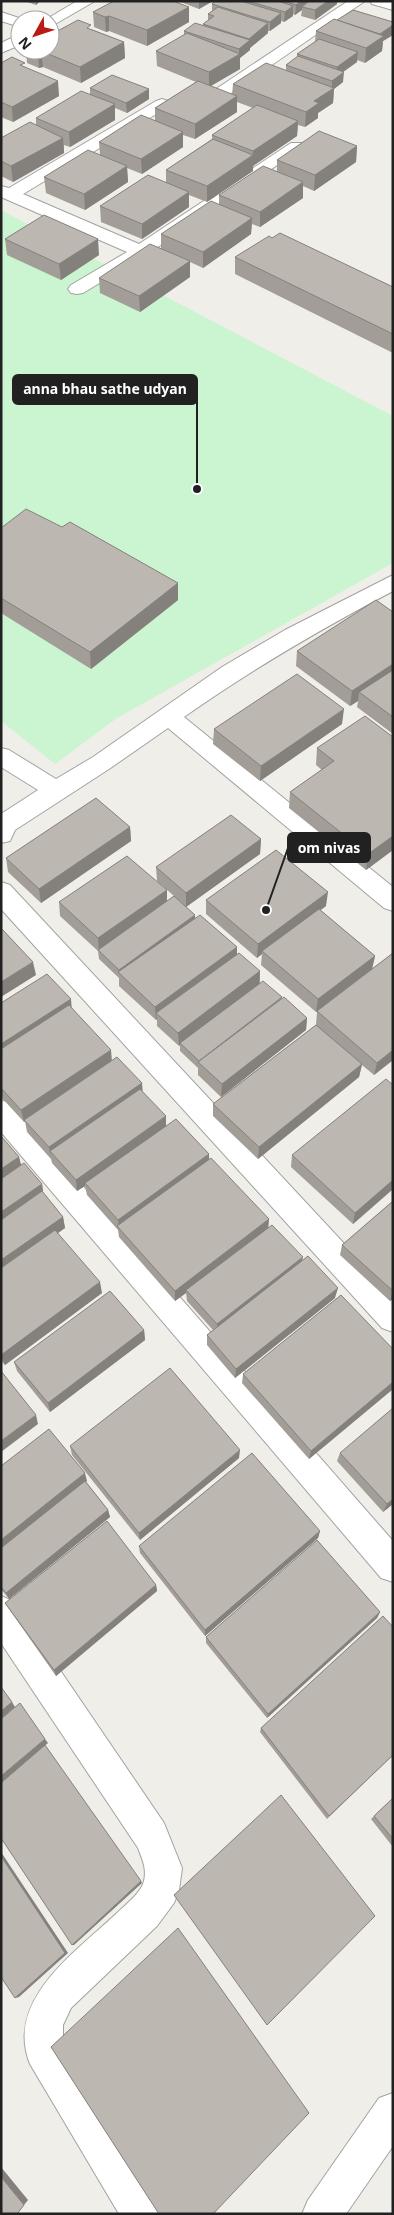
<svg xmlns="http://www.w3.org/2000/svg" width="394" height="2215" viewBox="0 0 394 2215" font-family="'Noto Sans',sans-serif">
	<rect width="100%" height="100%" fill="#f0eee8"/>
	<polygon fill="#cbf4d0" points="1,210 393,416 393,563 117,718 55,764 1,721"/>
	<g fill="none" stroke-linecap="round" stroke-linejoin="round">
		<g stroke="#a2a2a2" stroke-width="2">
			<g id="minor">
				<polygon points="77,1 95,1 50,27 50,20 45,20"/>
				<polygon points="348,1 365,1 228,95 216,95 214,92 216,89"/>
				<polygon points="370,1 393,1 393,10 372,4"/>
				<polygon points="1,12 25,20 20,20 20,27 1,21"/>
				<polygon points="20,34 20,45 1,53 1,43"/>
				<polygon points="162,99 168,101 170,104 168,107 23,194 139,244 291,143 303,143 305,146 146,255 83,293 77,294 71,293 68,289 71,285 127,252 1,197 1,186 9,188 156,101"/>
				<path d="M393,575V591C319,630 252,669 184,717L393,887V911L384,908L168,728L109,769L15,830L10,841L1,843V814L38,790L1,767V748L9,750L56,779L93,757L222,667L285,630Z"/>
				<polygon points="1,882 10,885 393,1296 393,1332 382,1328 1,909"/>
				<polygon points="1,1100 11,1104 393,1541 393,1582 381,1578 1,1132"/>
				<path d="M1,1596L13,1601L164,1823L182,1868L179,1890L174,1903L157,1926L71,2008L63,2025V2046L156,2200L162,2214H119L30,2064C4,2000 77,1951 117,1913C126,1904 141,1893 144,1881C147,1868 142,1859 138,1848L1,1643Z"/>
				<polygon points="393,2093 393,2146 346,2214 302,2214 308,2200 379,2098"/>
			</g>
		</g>
		<use href="#minor" fill="#fff" fill-rule="evenodd"/>
	</g>
	<g fill="#a39d98">
		<polygon points="24,1 40,1 36,5"/>
		<polygon points="178,1 213,1 199,9"/>
		<polygon points="215,1 337,1 337,4 315,20 301,16 302,10 295,15 293,14 293,16 284,22 281,21 281,23 270,31 268,31 268,33 250,48 250,50 240,58 240,69 211,86 232,95 233,84 286,70 286,65 297,57 297,54 315,42 316,31 337,20 393,22 393,35 383,41 382,51 365,63 357,60 357,62 343,72 343,82 334,89 333,103 318,113 318,118 305,127 298,125 297,136 253,166 253,171 207,202 189,195 189,207 142,239 101,222 100,206 166,182 166,170 212,139 212,135 253,108 237,102 237,112 195,139 183,135 183,147 142,174 127,168 128,182 85,210 46,193 44,177 100,155 99,142 155,121 155,108 196,82 157,66 156,51 184,35 184,31 203,26 203,24 208,21 208,14 212,12 212,4"/>
		<polygon points="189,7 189,22 147,46 109,31 106,32 94,27 93,12"/>
		<polygon points="91,29 124,42 125,58 81,83 43,67 39,68 27,63 26,50 50,50"/>
		<polygon points="1,63 25,67 59,96 13,122 1,117"/>
		<polygon points="90,88 149,99 127,113 115,108 115,120 70,147 64,145 64,153 13,182 1,176 1,138 36,125 36,118 90,94"/>
		<polygon points="357,146 356,162 314,191 303,186 303,198 260,227 252,224 251,234 203,268 190,262 190,277 140,312 100,293 99,278 161,248 161,234 219,204 219,195 277,171 277,160"/>
		<polygon points="5,239 99,255 61,280 7,255"/>
		<polygon points="235,257 393,287 393,353 235,274"/>
		<polygon points="62,527 178,583 178,600 91,669 1,613 1,528"/>
		<polygon points="393,612 393,734 357,707 358,701 350,706 296,666 297,651"/>
		<polygon points="342,724 260,781 213,744 214,729"/>
		<polygon points="393,737 393,850 366,870 289,808 290,792 322,770 316,765 317,748"/>
		<polygon points="130,827 131,841 41,903 8,872 6,858"/>
		<polygon points="261,839 260,854 186,907 195,918 237,947 237,954 260,971 260,983 282,997 282,998 307,1018 306,1030 221,1097 198,1075 198,1068 180,1051 180,1045 179,1046 157,1026 157,1019 156,1020 119,986 119,978 99,959 98,951 60,916 59,902 167,890 167,901 174,896 157,881 156,867"/>
		<polygon points="206,900 326,906 320,910 375,956 372,969 393,953 393,1060 374,1075 362,1065 359,1077 258,1159 213,1116 213,1104 316,1025 317,1012 316,1012 261,965 262,954 257,958 206,914"/>
		<polygon points="1,1003 72,1008 112,1061 143,1092 166,1126 209,1159 269,1219 268,1228 303,1261 335,1298 235,1378 207,1345 207,1335 213,1330 187,1301 186,1293 175,1301 119,1237 118,1230 87,1195 85,1186 77,1191 52,1163 51,1159 27,1132 25,1121 24,1122 1,1097"/>
		<polygon points="393,1085 393,1189 353,1224 291,1167 292,1155"/>
		<polygon points="1,1136 19,1157 21,1165 42,1184 43,1191 42,1192 63,1217 65,1228 58,1233 102,1293 5,1365 1,1361"/>
		<polygon points="393,1201 393,1299 390,1301 340,1255 342,1245"/>
		<polygon points="144,1330 145,1340 50,1412 17,1371 14,1362"/>
		<polygon points="393,1349 393,1389 309,1459 242,1383 243,1374"/>
		<polygon points="70,1446 239,1458 140,1540 72,1455"/>
		<polygon points="340,1453 393,1504 383,1512 337,1461"/>
		<polygon points="1,1466 87,1481 86,1482 108,1510 110,1517 9,1599 1,1589"/>
		<polygon points="320,1531 318,1538 205,1636 140,1553 139,1546"/>
		<polygon points="156,1585 157,1591 56,1676 9,1609 5,1603"/>
		<polygon points="380,1612 377,1618 267,1718 206,1643 206,1637"/>
		<polygon points="261,1728 393,1755 327,1819 260,1732"/>
		<polygon points="393,1798 393,1847 371,1819"/>
	</g>
	<g fill="#84807c">
		<polygon points="36,1 40,1 36,5"/>
		<polygon points="199,1 213,1 199,9"/>
		<polygon points="301,1 310,1 302,7 302,10 295,15 296,5"/>
		<polygon points="328,1 337,1 337,4 315,20 315,10"/>
		<polygon points="293,6 293,16 284,22 285,12"/>
		<polygon points="189,7 189,22 147,46 147,30"/>
		<polygon points="281,13 281,23 270,31 270,22"/>
		<polygon points="109,16 109,31 106,32 105,17"/>
		<polygon points="268,23 268,33 250,48 250,50 240,58 240,69 209,87 209,72 239,54 239,49 249,41 249,39"/>
		<polygon points="393,25 393,35 383,41 382,51 365,63 366,48 378,35"/>
		<polygon points="124,42 125,58 81,83 80,67"/>
		<polygon points="41,51 43,67 39,68 38,53"/>
		<polygon points="358,52 357,62 336,77 337,67"/>
		<polygon points="344,72 343,82 334,89 333,103 318,113 318,118 305,127 306,112 314,101 332,89 332,81"/>
		<polygon points="58,81 59,96 13,122 12,107"/>
		<polygon points="149,89 149,99 127,113 126,103"/>
		<polygon points="237,96 237,112 195,139 195,124"/>
		<polygon points="115,104 115,120 70,147 69,132"/>
		<polygon points="298,121 297,136 253,166 253,151"/>
		<polygon points="183,132 183,147 142,174 141,159"/>
		<polygon points="63,138 64,153 13,182 11,166"/>
		<polygon points="357,146 356,162 314,191 315,175"/>
		<polygon points="253,155 253,171 207,202 207,186"/>
		<polygon points="127,166 128,182 85,210 84,194"/>
		<polygon points="303,182 303,198 260,227 260,212"/>
		<polygon points="189,192 189,207 142,239 142,224"/>
		<polygon points="252,218 251,234 203,268 203,252"/>
		<polygon points="98,239 99,255 61,280 59,264"/>
		<polygon points="190,261 190,277 140,312 139,296"/>
		<polygon points="178,583 178,600 91,669 90,652"/>
		<polygon points="393,664 393,677 359,692 358,701 350,706 352,691"/>
		<polygon points="344,709 342,724 260,781 261,766"/>
		<polygon points="130,827 131,841 41,903 39,889"/>
		<polygon points="393,836 393,850 366,870 368,854"/>
		<polygon points="261,839 260,854 186,907 186,893"/>
		<polygon points="167,890 167,904 99,952 98,938"/>
		<polygon points="328,892 326,906 264,953 262,951 262,954 257,958 258,944"/>
		<polygon points="195,915 195,924 119,973 119,970"/>
		<polygon points="237,947 237,960 156,1013 157,1019 156,1020 155,1007"/>
		<polygon points="375,956 372,969 316,1012 318,999"/>
		<polygon points="33,962 36,975 1,997 1,982"/>
		<polygon points="260,971 259,985 180,1043 180,1045 179,1046 178,1033"/>
		<polygon points="71,999 72,1012 1,1059 1,1044"/>
		<polygon points="307,1018 306,1030 221,1097 222,1084"/>
		<polygon points="111,1050 112,1062 24,1122 21,1110"/>
		<polygon points="393,1050 393,1060 374,1075 377,1063"/>
		<polygon points="362,1064 359,1077 258,1159 259,1147"/>
		<polygon points="142,1083 143,1095 50,1151 51,1159 49,1147"/>
		<polygon points="166,1116 166,1128 85,1183 85,1186 77,1191 76,1180"/>
		<polygon points="209,1154 209,1165 119,1227 118,1220"/>
		<polygon points="19,1157 22,1169 1,1183 1,1169"/>
		<polygon points="393,1180 393,1189 353,1224 355,1213"/>
		<polygon points="42,1184 43,1191 1,1221 1,1212"/>
		<polygon points="63,1217 65,1228 1,1273 1,1260"/>
		<polygon points="269,1219 268,1230 186,1290 186,1293 175,1301 175,1291"/>
		<polygon points="303,1257 301,1268 217,1334 217,1324"/>
		<polygon points="100,1282 102,1293 5,1365 1,1355"/>
		<polygon points="338,1288 335,1298 235,1378 236,1369"/>
		<polygon points="393,1292 393,1299 390,1301"/>
		<polygon points="144,1330 145,1340 50,1412 48,1403"/>
		<polygon points="393,1382 393,1389 309,1459 311,1451"/>
		<polygon points="36,1415 38,1424 1,1452 1,1441"/>
		<polygon points="240,1450 239,1458 140,1540 139,1533"/>
		<polygon points="85,1473 87,1481 1,1550 1,1540"/>
		<polygon points="393,1499 393,1504 383,1512 387,1504"/>
		<polygon points="108,1510 110,1517 9,1599 6,1593"/>
		<polygon points="320,1531 318,1538 205,1636 205,1630"/>
		<polygon points="156,1585 157,1591 56,1676 54,1670"/>
		<polygon points="380,1612 377,1618 267,1718 268,1714"/>
		<polygon points="12,1702 15,1707 1,1719 1,1711"/>
		<polygon points="45,1739 48,1743 1,1783 1,1776"/>
		<polygon points="1,1852 68,1953 19,1997 15,1998"/>
		<polygon points="141,1881 142,1883 74,1945 72,1945"/>
		<polygon points="1,2167 28,2200 24,2205 1,2177"/>
	</g>
	<g fill="#bdb7b1" stroke="#84807c">
		<polygon points="114,1 173,1 189,7 147,30 109,16 105,17 93,12"/>
		<polygon points="215,1 241,1 281,13 270,22 212,4"/>
		<polygon points="248,1 278,1 293,6 285,12"/>
		<polygon points="284,1 301,1 296,5"/>
		<polygon points="309,1 328,1 315,10 302,7"/>
		<polygon points="218,7 268,23 249,39 203,24 214,16 208,14"/>
		<polygon points="353,10 393,22 393,25 380,34 337,20"/>
		<polygon points="334,19 384,36 366,48 316,31"/>
		<polygon points="78,20 91,25 87,28 124,42 80,67 41,51 38,53 30,50 50,50 50,35"/>
		<polygon points="195,23 250,40 239,49 184,31"/>
		<polygon points="187,33 240,54 209,72 156,51"/>
		<polygon points="319,39 358,52 337,67 297,54"/>
		<polygon points="298,56 344,72 332,81 286,65"/>
		<polygon points="12,57 25,63 20,65 58,81 12,107 1,102 1,63"/>
		<polygon points="266,63 334,88 314,101 319,103 306,112 233,84"/>
		<polygon points="112,75 149,89 126,103 90,88"/>
		<polygon points="198,81 237,96 195,124 155,108"/>
		<polygon points="81,91 115,104 69,132 36,118"/>
		<polygon points="257,105 298,121 253,151 212,135"/>
		<polygon points="141,115 183,132 141,159 99,142"/>
		<polygon points="30,122 63,138 11,166 1,161 1,138"/>
		<polygon points="319,131 357,146 315,175 277,160"/>
		<polygon points="213,139 253,155 207,186 166,170"/>
		<polygon points="88,150 127,166 84,194 44,177"/>
		<polygon points="263,166 303,182 260,212 219,195"/>
		<polygon points="148,175 189,192 142,224 100,206"/>
		<polygon points="211,201 252,218 203,252 161,234"/>
		<polygon points="44,215 98,239 59,264 5,239"/>
		<polygon points="280,233 393,287 393,334 235,257 269,236 272,238"/>
		<polygon points="150,244 190,261 139,296 99,278"/>
		<polygon points="26,509 62,527 70,522 178,583 90,652 1,598 1,528"/>
		<polygon points="376,600 393,612 393,664 352,691 297,651"/>
		<polygon points="393,670 393,717 359,692"/>
		<polygon points="297,674 344,709 261,766 214,729"/>
		<polygon points="365,716 393,737 393,836 368,854 290,792 334,761 317,748"/>
		<polygon points="96,798 130,827 39,889 6,858"/>
		<polygon points="231,815 261,839 186,893 156,867"/>
		<polygon points="276,850 328,892 258,944 206,900"/>
		<polygon points="127,856 167,890 98,938 59,902"/>
		<polygon points="174,896 195,915 119,970 98,950"/>
		<polygon points="319,909 375,956 318,999 262,951"/>
		<polygon points="200,915 237,947 155,1007 118,972"/>
		<polygon points="1,928 33,962 1,982"/>
		<polygon points="239,953 260,971 178,1033 156,1013"/>
		<polygon points="393,953 393,1050 377,1063 317,1011"/>
		<polygon points="47,974 71,999 1,1044 1,1003"/>
		<polygon points="263,981 282,997 199,1061 180,1043"/>
		<polygon points="284,997 307,1018 222,1084 198,1062"/>
		<polygon points="69,1005 111,1050 21,1110 1,1088 1,1049"/>
		<polygon points="316,1025 362,1064 259,1147 213,1104"/>
		<polygon points="117,1057 142,1083 49,1147 24,1120"/>
		<polygon points="386,1079 393,1085 393,1180 355,1213 292,1155"/>
		<polygon points="140,1089 166,1116 76,1180 50,1151"/>
		<polygon points="176,1119 209,1154 118,1220 85,1183"/>
		<polygon points="1,1136 19,1157 1,1169"/>
		<polygon points="211,1158 269,1219 175,1291 117,1226"/>
		<polygon points="24,1163 42,1184 1,1212 1,1179"/>
		<polygon points="42,1191 63,1217 1,1260 1,1220"/>
		<polygon points="393,1201 393,1291 342,1245"/>
		<polygon points="272,1225 303,1257 217,1324 186,1290"/>
		<polygon points="55,1230 100,1282 1,1355 1,1268"/>
		<polygon points="308,1256 338,1288 236,1369 207,1335"/>
		<polygon points="110,1291 144,1330 48,1403 14,1362"/>
		<polygon points="341,1295 393,1349 393,1382 311,1451 243,1374"/>
		<polygon points="170,1368 240,1450 139,1533 70,1446"/>
		<polygon points="1,1371 36,1415 1,1441"/>
		<polygon points="393,1408 393,1499 387,1504 340,1453"/>
		<polygon points="49,1429 85,1473 1,1540 1,1466"/>
		<polygon points="252,1453 320,1531 205,1630 139,1546"/>
		<polygon points="85,1481 108,1510 6,1593 1,1587 1,1548"/>
		<polygon points="107,1521 156,1585 54,1670 5,1603"/>
		<polygon points="317,1540 380,1612 268,1714 206,1637"/>
		<polygon points="383,1616 393,1627 393,1755 329,1816 261,1728"/>
		<polygon points="1,1687 12,1702 1,1711"/>
		<polygon points="20,1703 45,1739 1,1776 1,1719"/>
		<polygon points="45,1745 141,1881 72,1945 1,1838 1,1783"/>
		<polygon points="281,1795 375,1916 267,2025 174,1895"/>
		<polygon points="393,1798 393,1839 374,1816"/>
		<polygon points="1,1856 65,1953 15,1998 1,1977"/>
		<polygon points="178,1928 309,2113 213,2214 159,2214 51,2047"/>
		<polygon points="1,2177 24,2205 17,2214 1,2214"/>
	</g>
	<path fill="none" stroke="#212121" stroke-width="2" d="M197 489L197 389M266 910L288 848"/>
	<g fill="#212121" stroke="#fff" stroke-width="2">
		<circle cx="197" cy="489" r="5"/>
		<circle cx="266" cy="910" r="5"/>
	</g>
	<g fill="#212121" stroke="#212121" stroke-width="2">
		<rect x="13" y="375" width="184" height="29" rx="5"/>
		<rect x="288" y="833" width="82" height="29" rx="5"/>
	</g>
	<g font-size="14" text-anchor="middle" font-weight="bold" fill="#fff">
		<text x="105" y="394">anna bhau sathe udyan</text>
		<text x="329" y="853">om nivas</text>
	</g>
	<rect width="394" height="2215" fill="none" stroke="#212121" stroke-width="5"/>
	<g transform="translate(35 35) rotate(230)"><circle r="24" fill="#ffffff" stroke="#a6a6a6"/>
	<path d="M0-4L9 19L0 12L-9 19Z" fill="#bb1b16"/>
	<text y="-8" font-size="14" font-weight="bold" text-anchor="middle" fill="#212121">N</text>
	</g>
</svg>
